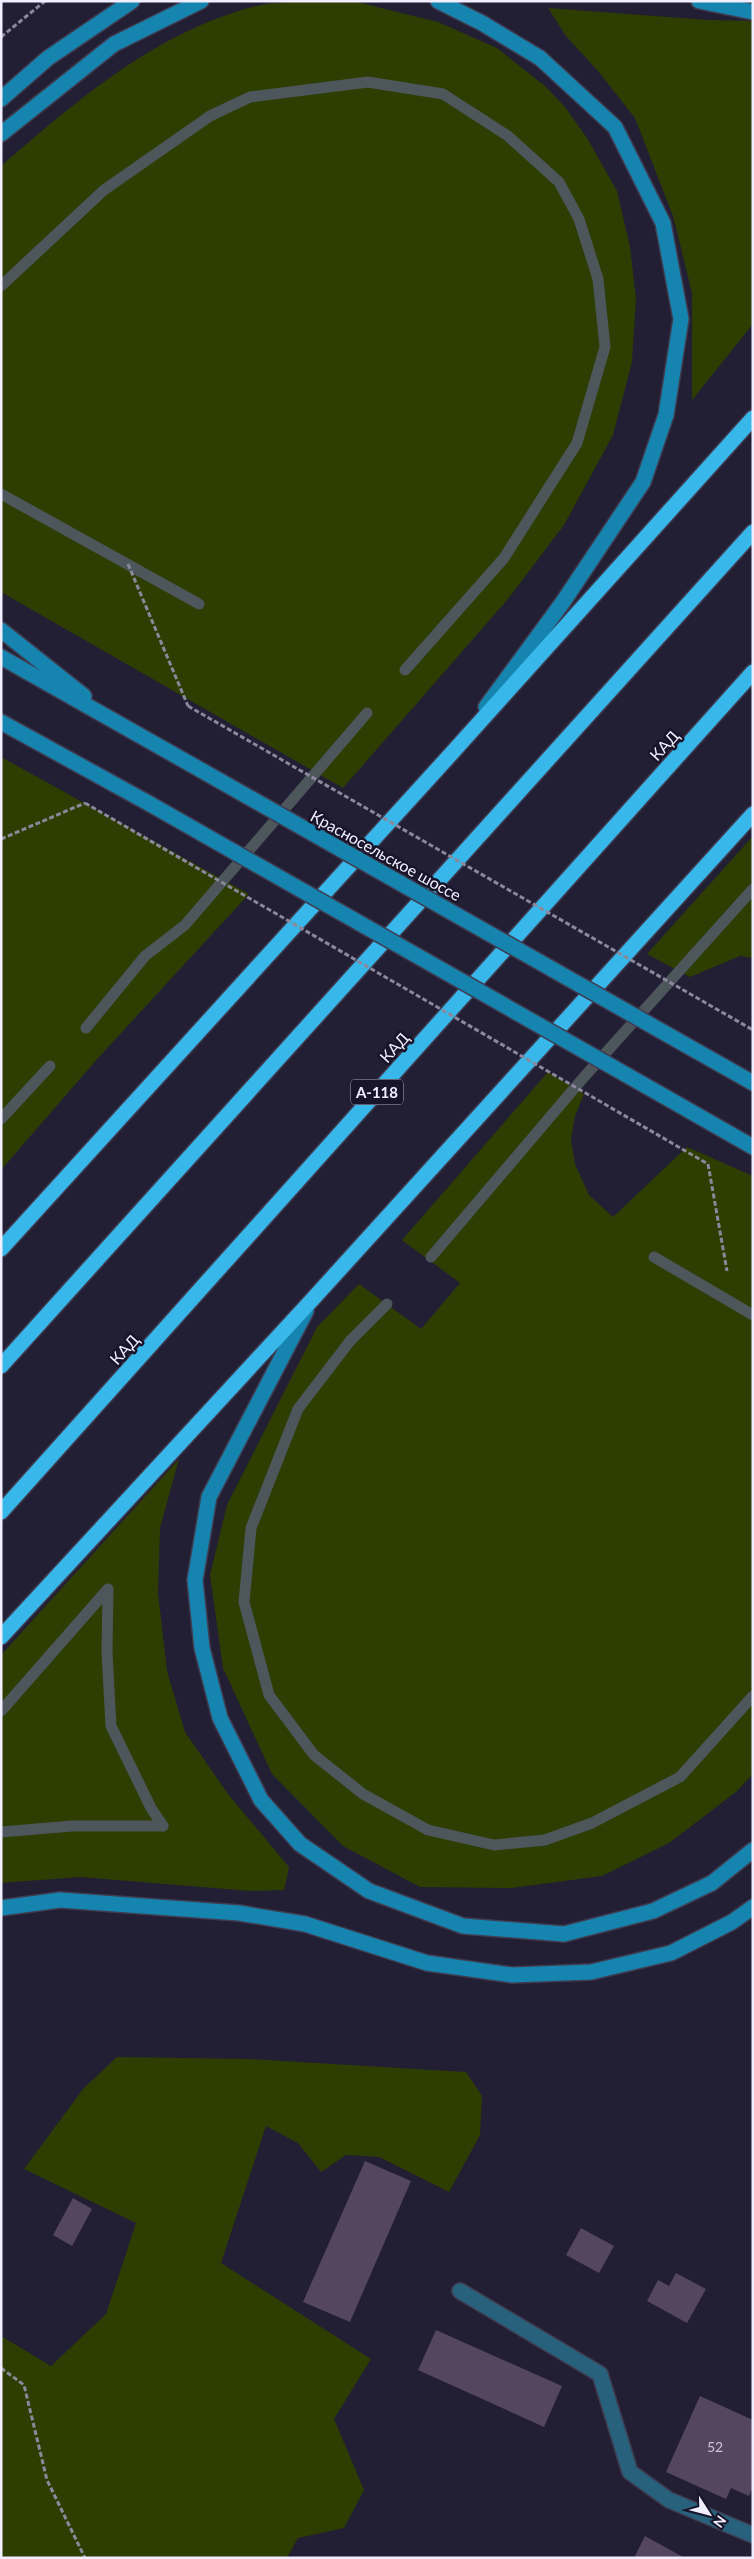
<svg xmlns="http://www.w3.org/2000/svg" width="754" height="2559" viewBox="0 0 754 2559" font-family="Lato,sans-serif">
	<rect width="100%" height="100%" fill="#221e34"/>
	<g fill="#2e3e02">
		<path d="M305,1H353L438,22L497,48L545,86L565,107L587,138L617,191L630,247L636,299L632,362L613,435L564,525L508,599L343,788L1,592V166C78,100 155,32 256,6C271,2 289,3 305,1Z"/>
		<polygon points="548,8 708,20 753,21 753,324 692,400 692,293 673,216 635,118 598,71 566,36"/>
		<polygon points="1,757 249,894 99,1057 1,1170"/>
		<polygon points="753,836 753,958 740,956 690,977 647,954"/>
		<polygon points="548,1072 584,1094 575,1116 571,1139 575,1164 589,1195 613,1217 687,1147 753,1176 753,1774 736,1792 669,1843 602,1876 511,1888 420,1887 343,1846 272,1774 223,1668 210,1575 227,1505 317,1327 359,1284 421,1329 460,1283 402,1240"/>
		<polygon points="179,1459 160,1528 158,1593 167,1671 185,1732 228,1794 289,1867 284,1890 251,1891 80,1877 1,1883 1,1655"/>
		<polygon points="117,2057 249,2059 466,2072 482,2096 480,2135 449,2192 379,2157 346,2155 321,2172 298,2143 266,2126 221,2263 371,2359 334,2419 364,2490 344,2528 298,2538 287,2558 1,2558 1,2336 51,2366 106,2314 136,2223 24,2169 83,2089"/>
	</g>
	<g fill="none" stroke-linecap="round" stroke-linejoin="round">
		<g stroke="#4c565b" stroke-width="11">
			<polyline points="1,286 104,190 210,116 250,97 368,82 443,94 508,136 559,182 579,219 598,279 605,347 577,443 504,558 405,670"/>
			<polyline points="1,494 199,604"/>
			<polyline points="86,1028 145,956 185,925 367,713"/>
			<polyline points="1,1119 50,1066"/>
			<polyline points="431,1257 584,1077 753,889"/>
			<polyline points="654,1257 753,1315"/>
			<polyline points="387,1304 350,1341 298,1409 251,1528 244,1602 269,1695 314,1755 363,1794 428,1830 494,1845 545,1840 592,1823 680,1777 753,1696"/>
			<polyline points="1,1711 108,1589 107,1653 111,1726 151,1808 163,1826"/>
			<polyline points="1,1832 72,1826 163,1826"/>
		</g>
	</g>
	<g fill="#54465e">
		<polygon points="365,2161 411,2181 350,2322 303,2302"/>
		<polygon points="73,2198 92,2209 72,2246 53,2235"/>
		<polygon points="581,2228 614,2246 599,2273 566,2255"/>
		<polygon points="676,2273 706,2289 687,2323 647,2301 658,2280 669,2286"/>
		<polygon points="436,2330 562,2386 544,2427 418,2370"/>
		<polygon points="700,2396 753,2420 753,2487 749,2496 731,2488 726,2499 666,2472"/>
		<polygon points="645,2536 685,2558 634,2558"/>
	</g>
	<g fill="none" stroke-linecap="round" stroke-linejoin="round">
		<g stroke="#3f3b50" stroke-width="18">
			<polyline id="lane" points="460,2291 600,2374 630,2472 669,2500 753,2535"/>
		</g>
		<g stroke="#3f3b50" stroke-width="18">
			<g id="secondary">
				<polyline points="438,1 482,23 540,58 615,127 663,223 681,319 666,415 643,482 563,602 486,707"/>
				<polyline points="699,1 753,12"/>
				<polyline points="1,99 48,58 132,1"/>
				<polyline points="1,134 114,44 201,1"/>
				<polyline points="1,630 84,696"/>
				<polyline points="1,657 192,765"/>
				<polyline points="1,722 150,804"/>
				<polyline points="677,1040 753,1083"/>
				<polyline points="660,1094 753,1147"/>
				<polyline points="306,1311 209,1497 195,1580 202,1648 220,1718 261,1800 300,1844 369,1891 463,1926 564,1934 653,1911 712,1883 753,1850"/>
				<polyline points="1,1908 60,1900 239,1913 305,1924 427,1963 512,1975 591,1972 671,1953 732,1922 753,1907"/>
			</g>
		</g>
		<g stroke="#3f3b50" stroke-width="18">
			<g id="highway">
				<polyline points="1,1249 451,754 753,418"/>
				<polyline points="1,1366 753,532"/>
				<polyline points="1,1512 753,672"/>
				<polyline points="1,1637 311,1301 753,814"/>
			</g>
		</g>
		<g stroke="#8b889b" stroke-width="3" stroke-dasharray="5 2.5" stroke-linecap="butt">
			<polyline points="1,37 45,1"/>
			<polyline points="128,564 188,706"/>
			<polyline points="1,839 85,803"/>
			<polyline points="708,1164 727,1271"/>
			<polyline points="1,2368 24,2385 47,2480 85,2558"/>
		</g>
		<use href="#lane" stroke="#27617b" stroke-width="15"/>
		<use href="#secondary" stroke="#1585af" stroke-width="15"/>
		<use href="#highway" stroke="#38b7eb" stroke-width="15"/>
		<g stroke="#3f3b50" stroke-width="18" stroke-linecap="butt">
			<g id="secondary-bridge">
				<polyline points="192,765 677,1040"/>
				<polyline points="150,804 660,1094"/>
			</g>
		</g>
		<g stroke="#8b889b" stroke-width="3" stroke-dasharray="5 2.5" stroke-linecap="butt">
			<polyline points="188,706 753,1030"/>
			<polyline points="85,803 708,1164"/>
		</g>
		<use href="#secondary-bridge" stroke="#1585af" stroke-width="15"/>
	</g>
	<g text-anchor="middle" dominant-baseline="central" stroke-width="5" stroke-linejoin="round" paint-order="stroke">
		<g font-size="14" fill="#cac5d7">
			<text x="715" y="2446">52</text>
		</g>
		<rect fill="#18142a" stroke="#b0adbf" stroke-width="1" x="351" y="1079.5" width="52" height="25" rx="4"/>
		<g font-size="15" font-weight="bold" fill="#f1efff">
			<text x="377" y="1092">А-118</text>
		</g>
		<g font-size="16" fill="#f1efff" stroke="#18142a">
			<text transform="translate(664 745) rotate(-48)">КАД</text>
			<text transform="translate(386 855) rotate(29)">Красносельское шоссе</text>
			<text transform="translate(394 1047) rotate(-48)">КАД</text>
			<text transform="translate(124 1349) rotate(-48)">КАД</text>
		</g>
	</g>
	<rect width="754" height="2559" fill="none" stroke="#f1efff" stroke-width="5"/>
	<g transform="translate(709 2514) rotate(126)" stroke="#18142a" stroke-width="4" paint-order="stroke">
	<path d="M0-4L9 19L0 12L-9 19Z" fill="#f1efff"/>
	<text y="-8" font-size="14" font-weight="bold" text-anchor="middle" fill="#f1efff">N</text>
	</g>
</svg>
